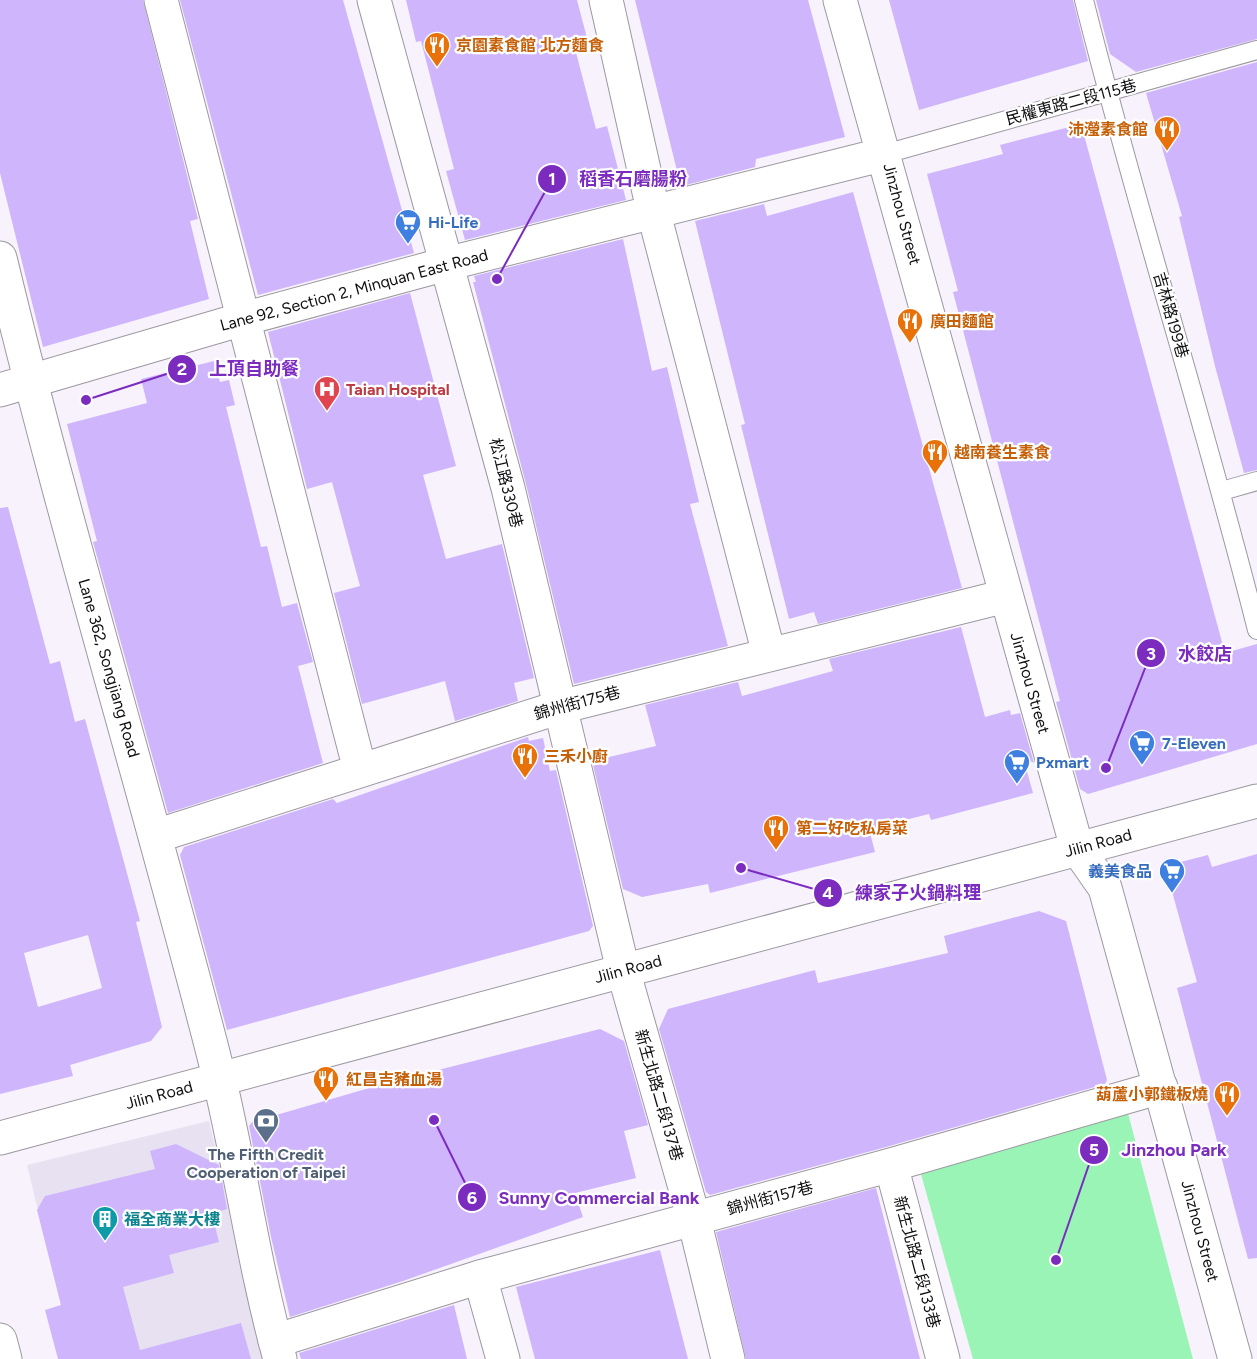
<svg xmlns="http://www.w3.org/2000/svg" width="1257" height="1359" viewBox="0 0 1257 1359" font-family="Figtree,'Noto Sans TC',sans-serif">
	<rect width="100%" height="100%" fill="#f7f2fc"/>
	<polygon fill="#e8e1f1" points="209,1121 267,1359 74,1359 27,1165"/>
	<polygon fill="#99f4b6" points="1125,1102 1193,1359 973,1359 917,1160"/>
	<g fill="#cfb5fb" fill-rule="evenodd">
		<polygon points="0,0 143,0 198,219 190,221 209,299 43,347 0,173"/>
		<polygon points="180,0 343,0 414,253 258,295"/>
		<polygon points="406,0 577,0 587,38 573,41 596,129 607,126 626,200 465,240 446,171 454,169 421,41 416,42"/>
		<polygon points="635,0 808,0 845,137 756,159 755,167 686,185 685,182 680,183"/>
		<polygon points="889,0 1073,0 1088,61 919,110"/>
		<polygon points="1096,0 1257,0 1257,39 1136,72 1110,54"/>
		<polygon points="1257,62 1257,470 1244,473 1215,366 1179,217 1182,216 1146,93"/>
		<polygon points="1081,124 1225,653 1257,644 1257,744 1088,794 1080,789 1056,702 1060,701 953,292 958,291 927,174 1003,154 1000,145"/>
		<polygon points="853,192 962,588 818,624 814,612 789,619 741,425 745,424 695,221 764,204 767,216"/>
		<polygon points="623,239 652,371 667,367 699,502 690,504 728,646 574,684 526,484 473,282 476,282 474,276"/>
		<polygon points="410,293 456,466 423,475 446,559 502,544 534,678 514,683 518,701 455,721 445,681 362,704 334,593 360,586 332,482 307,489 268,332"/>
		<polygon points="214,361 220,382 229,380 235,405 226,407 261,547 267,546 282,607 297,603 313,662 298,666 323,763 168,813 93,542 97,541 67,424 147,403 141,379"/>
		<path d="M8,507L50,664L60,661L75,722L85,719L140,921L136,922L162,1027L151,1041L70,1065L73,1076L0,1094V508ZM88,935L102,988L38,1007L24,953Z"/>
		<polygon points="961,627 985,717 1010,710 1011,715 1020,713 1034,763 1023,757 1033,793 931,820 929,814 869,829 875,852 710,893 708,884 642,897 623,889 592,761 656,746 645,705 738,682 742,696 833,671 829,659"/>
		<polygon points="528,737 529,741 543,738 550,771 556,770 593,926 589,931 227,1030 180,855 184,847 333,799 337,803"/>
		<polygon points="1257,854 1257,1258 1248,1259 1177,988 1197,982 1165,866 1208,855 1212,867"/>
		<polygon points="1039,911 1066,921 1107,1080 1105,1084 886,1147 710,1195 706,1192 659,1029 668,1009 815,970 818,983 948,953 944,936"/>
		<polygon points="600,1029 624,1041 648,1125 624,1131 636,1178 575,1193 583,1217 403,1281 290,1317 271,1237 249,1126 252,1122 383,1084"/>
		<polygon points="176,1144 219,1165 227,1209 212,1214 219,1242 169,1255 174,1273 123,1287 140,1350 241,1323 251,1359 58,1359 45,1310 61,1305 37,1210 45,1196 155,1169 150,1151"/>
		<polygon points="876,1188 920,1359 746,1359 716,1232"/>
		<polygon points="660,1250 688,1359 535,1359 516,1287"/>
		<polygon points="454,1305 467,1359 301,1359 299,1353"/>
	</g>
	<g fill="none" stroke-linecap="round" stroke-linejoin="round">
		<g stroke="#9c98a1" stroke-width="20">
			<g id="service">
				<path d="M1084,0C1137,212 1204,419 1257,630"/>
				<polyline points="885,154 1257,50"/>
				<polyline points="1222,491 1257,481"/>
			</g>
		</g>
		<g stroke="#9c98a1" stroke-width="35">
			<g id="minor">
				<polyline points="161,0 360,770"/>
				<polyline points="374,0 508,488 623,970 694,1219 728,1359"/>
				<polyline points="606,0 653,210 769,654"/>
				<path d="M0,258C63,520 142,779 210,1041C238,1146 251,1255 280,1359"/>
				<polyline points="0,390 243,319 446,264 885,154"/>
				<polyline points="156,836 560,707 1006,596"/>
				<polyline points="891,1165 943,1359"/>
				<polyline points="480,1277 503,1359"/>
				<polyline points="275,1341 480,1277 891,1165 1161,1087"/>
			</g>
		</g>
		<g stroke="#9c98a1" stroke-width="35">
			<g id="tertiary">
				<polyline points="840,0 1077,848 1105,888 1235,1359"/>
				<polyline points="0,1138 1257,801"/>
			</g>
		</g>
		<g stroke="#9c98a1" stroke-width="35">
			<polyline id="secondary" points="0,1340 5,1359"/>
		</g>
		<use href="#service" stroke="#fff" stroke-width="18"/>
		<use href="#minor" stroke="#fff" stroke-width="33"/>
		<use href="#tertiary" stroke="#fff" stroke-width="33"/>
		<use href="#secondary" stroke="#fff" stroke-width="33"/>
	</g>
	<defs>
		<g id="restaurant-pin" transform="scale(1.35)"><path d="M0 17L-7.5 6A9.5 9.5 0 1 1 7.5 6Z" fill="#e8710a" stroke="#fff"/><path d="M-5-6h1v4h1v-4h1v4h1v-4h1v5L-1.5 .5V6h-2V.5L-5-1ZM5-6V6H3V1.5H1.5Q1.5-4 5-6Z" fill="#fff"/></g>
		<g id="supermarket-pin" transform="scale(1.35)"><path d="M0 17L-7.5 6A9.5 9.5 0 1 1 7.5 6Z" fill="#3f7fe0" stroke="#fff"/><path d="M-6-5.5h2.5l.6 2H6L4.5 2H-2.5L-4.4-4H-6ZM-1.5 3.2a1.3 1.3 0 1 0 .1 0ZM3 3.2a1.3 1.3 0 1 0 .1 0Z" fill="#fff"/></g>
		<g id="hospital-pin" transform="scale(1.35)"><path d="M0 17L-7.5 6A9.5 9.5 0 1 1 7.5 6Z" fill="#e0444e" stroke="#fff"/><path d="M-5-5h3v3.5h4V-5h3V5h-3V1.5h-4V5h-3Z" fill="#fff"/></g>
		<g id="bank-pin" transform="scale(1.35)"><path d="M0 17L-7.5 6A9.5 9.5 0 1 1 7.5 6Z" fill="#5c6f8a" stroke="#fff"/><path d="M-6-4H6V4H-6ZM0-2.3a2.3 2.3 0 1 0 0 4.6a2.3 2.3 0 1 0 0-4.6Z" fill="#fff"/></g>
		<g id="building-pin" transform="scale(1.35)"><path d="M0 17L-7.5 6A9.5 9.5 0 1 1 7.5 6Z" fill="#0f9aa8" stroke="#fff"/><path d="M-4-6H4V6H1V3H-1V6H-4ZM-2.5-4.3h1.7v1.8h-1.7ZM.8-4.3h1.7v1.8H.8ZM-2.5-1h1.7V.8h-1.7ZM.8-1h1.7V.8H.8Z" fill="#fff"/></g>
	</defs>
	<g fill-rule="evenodd">
		<use href="#restaurant-pin" x="437" y="45"/>
		<use href="#restaurant-pin" x="1167" y="129"/>
		<use href="#supermarket-pin" x="408" y="222"/>
		<use href="#restaurant-pin" x="910" y="321"/>
		<use href="#hospital-pin" x="327" y="389"/>
		<use href="#restaurant-pin" x="935" y="452"/>
		<use href="#supermarket-pin" x="1142" y="743"/>
		<use href="#restaurant-pin" x="525" y="756"/>
		<use href="#supermarket-pin" x="1017" y="762"/>
		<use href="#restaurant-pin" x="776" y="828"/>
		<use href="#supermarket-pin" x="1172" y="871"/>
		<use href="#restaurant-pin" x="326" y="1079"/>
		<use href="#restaurant-pin" x="1227" y="1094"/>
		<use href="#bank-pin" x="266" y="1121"/>
		<use href="#building-pin" x="105" y="1219"/>
	</g>
	<g text-anchor="middle" dominant-baseline="central" stroke-width="4.5" stroke-linejoin="round" paint-order="stroke">
		<g font-size="16" font-weight="bold" fill="#c56008" stroke="#fff" text-anchor="start">
			<text x="456" y="45">京園素食館 北方麵食</text>
			<text x="1148" y="129" text-anchor="end">沛瀅素食館</text>
			<text x="930" y="321">廣田麵館</text>
			<text x="954" y="452">越南養生素食</text>
			<text x="544" y="756">三禾小廚</text>
			<text x="796" y="828">第二好吃私房菜</text>
			<text x="346" y="1079">紅昌吉豬血湯</text>
			<text x="1208" y="1094" text-anchor="end">葫蘆小郭鐵板燒</text>
		</g>
		<g font-size="16" fill="#0f0e11" stroke="#fff">
			<text transform="translate(1071 102) rotate(-15)">民權東路二段115巷</text>
			<text transform="translate(902 214) rotate(75)">Jinzhou Street</text>
			<text transform="translate(354 290) rotate(-15)">Lane 92, Section 2, Minquan East Road</text>
			<text transform="translate(1171 315) rotate(74)">吉林路199巷</text>
			<text transform="translate(506 483) rotate(76)">松江路330巷</text>
			<text transform="translate(109 668) rotate(74)">Lane 362, Songjiang Road</text>
			<text transform="translate(1030 683) rotate(74)">Jinzhou Street</text>
			<text transform="translate(577 703) rotate(-15)">錦州街175巷</text>
			<text transform="translate(1098 843) rotate(-15)">Jilin Road</text>
			<text transform="translate(628 969) rotate(-15)">Jilin Road</text>
			<text transform="translate(159 1095) rotate(-15)">Jilin Road</text>
			<text transform="translate(659 1095) rotate(74)">新生北路二段137巷</text>
			<text transform="translate(770 1198) rotate(-15)">錦州街157巷</text>
			<text transform="translate(1200 1231) rotate(75)">Jinzhou Street</text>
			<text transform="translate(917 1262) rotate(75)">新生北路二段133巷</text>
		</g>
		<g font-size="16" font-weight="bold" fill="#366cbe" stroke="#fff" text-anchor="start">
			<text x="428" y="222">Hi-Life</text>
			<text x="1162" y="743">7-Eleven</text>
			<text x="1036" y="762">Pxmart</text>
			<text x="1152" y="871" text-anchor="end">義美食品</text>
		</g>
		<g font-size="16" font-weight="bold" fill="#be3a42" stroke="#fff" text-anchor="start">
			<text x="346" y="389">Taian Hospital</text>
		</g>
		<g font-size="16" font-weight="bold" fill="#4e5e75" stroke="#fff">
			<text x="266" y="1154">The Fifth Credit<tspan x="266" dy="18">Cooperation of Taipei</tspan></text>
		</g>
		<g font-size="16" font-weight="bold" fill="#0d838f" stroke="#fff" text-anchor="start">
			<text x="124" y="1219">福全商業大樓</text>
		</g>
	</g>
	<path fill="none" stroke="#7b2cbf" stroke-width="2" d="M497 279L552 179M86 400L182 369M1106 768L1151 653M741 868L828 893M1056 1260L1094 1150M434 1120L472 1197"/>
	<g fill="#7b2cbf" stroke="#fff" stroke-width="2">
		<circle cx="497" cy="279" r="6"/>
		<circle cx="86" cy="400" r="6"/>
		<circle cx="1106" cy="768" r="6"/>
		<circle cx="741" cy="868" r="6"/>
		<circle cx="1056" cy="1260" r="6"/>
		<circle cx="434" cy="1120" r="6"/>
		<circle cx="552" cy="179" r="15"/>
		<circle cx="182" cy="369" r="15"/>
		<circle cx="1151" cy="653" r="15"/>
		<circle cx="828" cy="893" r="15"/>
		<circle cx="1094" cy="1150" r="15"/>
		<circle cx="472" cy="1197" r="15"/>
	</g>
	<g font-size="18" text-anchor="middle" font-weight="bold" fill="#fff">
		<text x="552" y="185">1</text>
		<text x="182" y="375">2</text>
		<text x="1151" y="660">3</text>
		<text x="828" y="899">4</text>
		<text x="1094" y="1156">5</text>
		<text x="472" y="1204">6</text>
	</g>
	<g font-size="18" text-anchor="middle" font-weight="bold" fill="#7b2cbf" stroke="#fff" stroke-width="4.5" stroke-linejoin="round" paint-order="stroke">
		<text x="633" y="185">稻香石磨腸粉</text>
		<text x="254" y="375">上頂自助餐</text>
		<text x="1205" y="660">水餃店</text>
		<text x="918" y="899">練家子火鍋料理</text>
		<text x="1174" y="1156">Jinzhou Park</text>
		<text x="599" y="1204">Sunny Commercial Bank</text>
	</g>
</svg>
